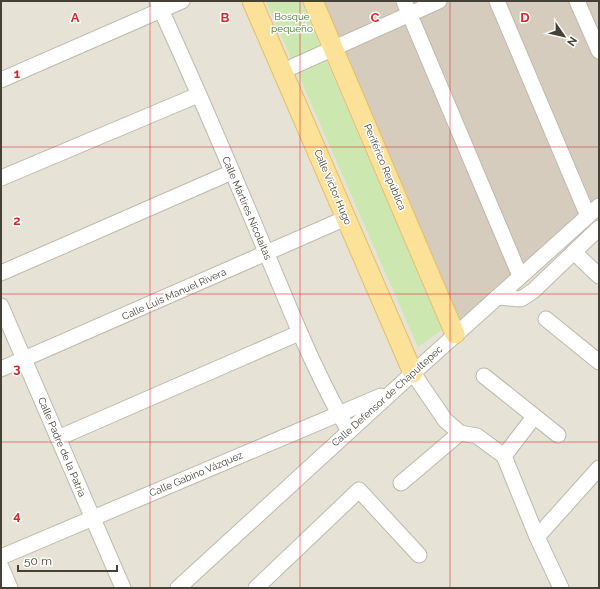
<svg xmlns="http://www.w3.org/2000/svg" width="600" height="589" viewBox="0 0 600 589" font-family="Raleway,sans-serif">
	<rect width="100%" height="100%" fill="#f3f0e8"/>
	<rect fill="#e7e2d6" x="1" y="1" width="598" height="587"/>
	<polygon fill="#cde7b1" points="266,1 301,1 442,330 418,347"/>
	<polygon fill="#d5ccbd" points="312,1 599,1 599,204 455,334"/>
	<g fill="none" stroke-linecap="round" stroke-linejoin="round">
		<g stroke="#bfb8aa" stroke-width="17">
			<g id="minor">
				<path d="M157,1C195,84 231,168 266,252C292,313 315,374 349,431"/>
				<polyline points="404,1 520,276"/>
				<polyline points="497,1 588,216"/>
				<polyline points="577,1 599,51"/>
				<polyline points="283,71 439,1"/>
				<polyline points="1,80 182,1"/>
				<polyline points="1,178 198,95"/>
				<polyline points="574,252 599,276"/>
				<polyline points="1,273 232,172"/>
				<polyline points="497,297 521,299 533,291 599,228"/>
				<polyline points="1,306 123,588"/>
				<polyline points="546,319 599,362"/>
				<polyline points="1,369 346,218"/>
				<polyline points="413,373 445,420 460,433 477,436 504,456 537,537 561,588"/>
				<polyline points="484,376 558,435"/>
				<polyline points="58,438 299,333"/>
				<polyline points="504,456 534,417"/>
				<polyline points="401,483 460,433"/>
				<polyline points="537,537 599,468"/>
				<polyline points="1,557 381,396"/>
				<polyline points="1,567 10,588"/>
				<polyline points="178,588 413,373 599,206"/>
				<polyline points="256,588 359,490 419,555"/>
			</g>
		</g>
		<g stroke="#e1bf68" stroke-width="21">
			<g id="major">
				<polyline points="252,1 413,373"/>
				<polyline points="313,1 455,334"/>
			</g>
		</g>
		<use href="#minor" stroke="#fff" stroke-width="15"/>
		<use href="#major" stroke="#fce198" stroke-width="19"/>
	</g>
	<path fill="none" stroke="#d62828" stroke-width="1" stroke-opacity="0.55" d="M150,1V588M300,1V588M450,1V588M1,147H599M1,294H599M1,442H599"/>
	<g text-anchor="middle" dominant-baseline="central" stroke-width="3" stroke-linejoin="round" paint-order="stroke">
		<g font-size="10" fill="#46772b" stroke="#fff">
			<text x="292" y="16">Bosque<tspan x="292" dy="12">pequeño</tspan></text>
		</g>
		<g font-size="10" fill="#464136" stroke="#fff">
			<text transform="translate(385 167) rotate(67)">Periférico República</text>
			<text transform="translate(333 187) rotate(67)">Calle Víctor Hugo</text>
			<text transform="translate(247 208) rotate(67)">Calle Mártires Nicolaítas</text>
			<text transform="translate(174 294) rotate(-24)">Calle Luis Manuel Rivera</text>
			<text transform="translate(387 396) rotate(-42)">Calle Defensor de Chapultepec</text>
			<text transform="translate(62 447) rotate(67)">Calle Padre de la Patria</text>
			<text transform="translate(196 474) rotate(-23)">Calle Gabino Vázquez</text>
		</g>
	</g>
	<g font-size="13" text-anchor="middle" font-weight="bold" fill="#d62828" stroke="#fff" stroke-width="3" stroke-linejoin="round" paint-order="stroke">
		<text x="75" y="22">A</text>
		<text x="225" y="22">B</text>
		<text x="375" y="22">C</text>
		<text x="525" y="22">D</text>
		<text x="17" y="78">1</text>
		<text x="17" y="225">2</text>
		<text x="17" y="373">3</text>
		<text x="17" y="520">4</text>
	</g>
	<rect width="600" height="589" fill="none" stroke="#464136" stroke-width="4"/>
	<g transform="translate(564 36) rotate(124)" stroke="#ffffff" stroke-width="3" paint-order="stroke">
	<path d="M0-3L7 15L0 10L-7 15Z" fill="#464136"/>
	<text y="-6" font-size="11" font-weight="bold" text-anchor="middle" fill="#464136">N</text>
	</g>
	<path d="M18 565v6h99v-6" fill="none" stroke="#464136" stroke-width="2"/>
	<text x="24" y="565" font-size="12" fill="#464136" stroke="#ffffff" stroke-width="3" paint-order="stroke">50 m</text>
</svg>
